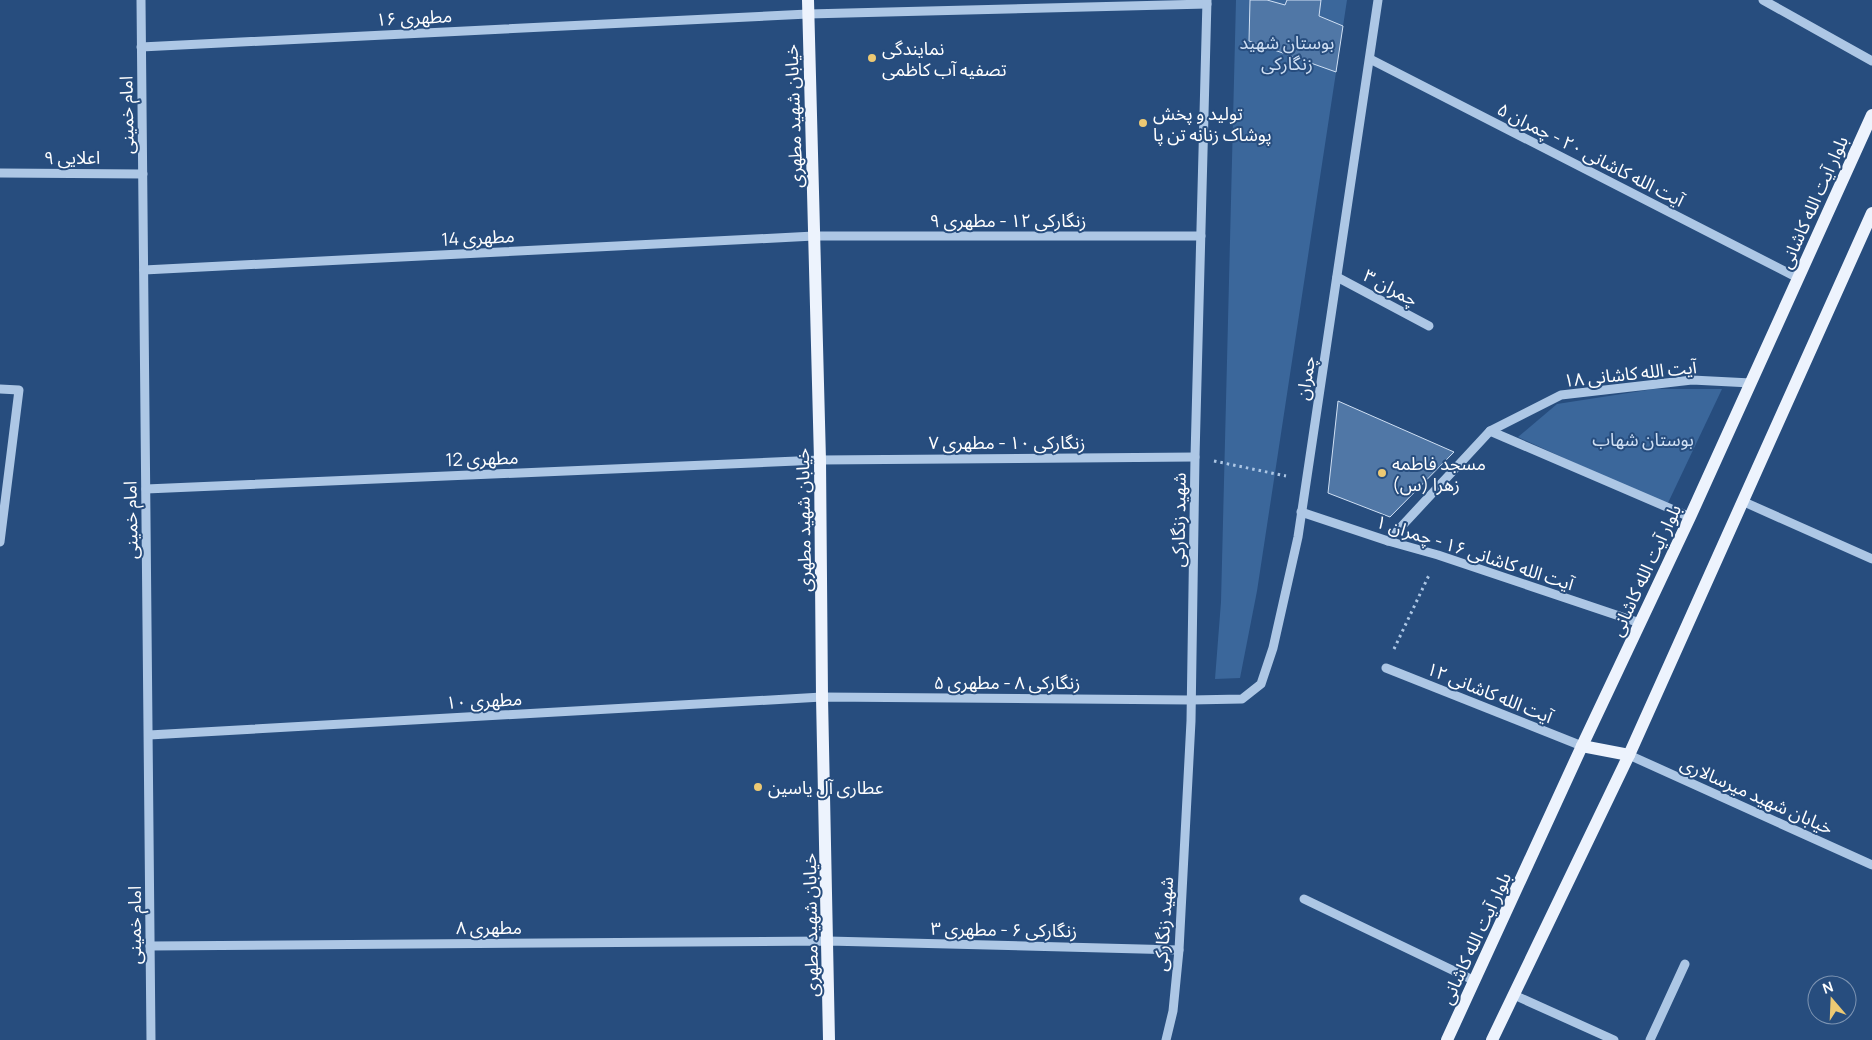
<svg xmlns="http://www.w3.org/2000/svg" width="1872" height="1040" viewBox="0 0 1872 1040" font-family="Manrope,'Noto Sans Arabic',sans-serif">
	<rect width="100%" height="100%" fill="#274d7e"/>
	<g fill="#3b679b">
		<polygon points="1236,0 1347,0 1257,591 1240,678 1215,679 1221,602"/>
		<polygon points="1654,389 1722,389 1667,505 1518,437 1557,404"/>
	</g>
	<g fill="#5077a6" stroke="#d0e0f4">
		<polygon points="1250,0 1267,0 1285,5 1287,0 1321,0 1319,16 1343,26 1336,72 1249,41"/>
		<polygon points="1338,401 1454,452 1390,517 1328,493"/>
	</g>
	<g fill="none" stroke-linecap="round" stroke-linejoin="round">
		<g stroke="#adc7e5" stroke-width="3" stroke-dasharray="2.5 4" stroke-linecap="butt">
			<polyline points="1214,461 1286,476"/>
			<polyline points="1394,649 1430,573"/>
		</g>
		<g stroke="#adc7e5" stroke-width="9">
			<polyline points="141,0 151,1040"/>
			<polyline points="1763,0 1872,61"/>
			<polyline points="141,47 808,14 1207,4"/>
			<polyline points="1370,59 1798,278"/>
			<polyline points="0,173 143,174"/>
			<polyline points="144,270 814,236 1201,236"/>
			<polyline points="1337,277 1429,326"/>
			<polyline points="0,389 19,390 0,542"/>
			<polyline points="1490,431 1690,517"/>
			<polyline points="146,489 820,460 1195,457"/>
			<polyline points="1742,501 1872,559"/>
			<polyline points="1301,512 1388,541 1438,555 1640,623"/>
			<polyline points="1388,541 1490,431 1561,395 1692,380 1751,383"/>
			<polyline points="1386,668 1582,746"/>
			<polyline points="149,735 822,697 1191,700 1242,699 1261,684 1273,648 1298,537 1378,0"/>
			<polyline points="1629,755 1872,865"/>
			<polyline points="1304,899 1475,981"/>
			<polyline points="150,946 828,941 1179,950"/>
			<polyline points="1514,995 1614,1040"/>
			<polyline points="1166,1040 1173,1011 1179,950 1191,721 1195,457 1207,0"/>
			<polyline points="1650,1040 1685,964"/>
		</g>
		<g stroke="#edf3fd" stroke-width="12">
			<polyline points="808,0 820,460 822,697 829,1040"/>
			<polyline points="1582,746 1629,755"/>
			<polyline points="1447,1040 1582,746 1690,517 1872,115"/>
			<polyline points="1492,1040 1629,755 1872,213"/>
		</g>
	</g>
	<g fill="#edc973" stroke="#274d7e" stroke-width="2">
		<circle cx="872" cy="58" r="5"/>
		<circle cx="1143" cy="123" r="5"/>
		<circle cx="1382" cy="473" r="5"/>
		<circle cx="758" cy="787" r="5"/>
	</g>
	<g text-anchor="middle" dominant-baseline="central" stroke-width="4" stroke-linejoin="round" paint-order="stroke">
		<g font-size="18" fill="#fff" stroke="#274d7e">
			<text transform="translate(414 17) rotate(-3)">مطهری ۱۶</text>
			<text transform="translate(126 115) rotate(-91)">امام خمینی</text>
			<text transform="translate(793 116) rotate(-92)">خیابان شهید مطهری</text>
			<text transform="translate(1591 154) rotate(27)">آیت الله کاشانی ۲۰ - چمران ۵</text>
			<text x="72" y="157">اعلایی ۹</text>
			<text transform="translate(1813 202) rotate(-66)">بلوار آیت الله کاشانی</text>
			<text x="1008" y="220">زنگارکی ۱۲ - مطهری ۹</text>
			<text transform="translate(478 237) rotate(-3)">مطهری 14</text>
			<text transform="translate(1391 287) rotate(28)">چمران ۳</text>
			<text transform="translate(1630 373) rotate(-6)">آیت الله کاشانی ۱۸</text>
			<text transform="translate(1305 378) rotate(-81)">چمران</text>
			<text x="1007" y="442">زنگارکی ۱۰ - مطهری ۷</text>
			<text transform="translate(482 458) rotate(-2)">مطهری 12</text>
			<text transform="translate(130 520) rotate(-91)">امام خمینی</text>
			<text transform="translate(803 520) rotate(-91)">خیابان شهید مطهری</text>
			<text transform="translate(1178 520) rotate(-89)">شهید زنگارکی</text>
			<text transform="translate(1475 552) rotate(18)">آیت الله کاشانی ۱۶ - چمران ۱</text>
			<text transform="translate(1645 570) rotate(-65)">بلوار آیت الله کاشانی</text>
			<text x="1007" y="682">زنگارکی ۸ - مطهری ۵</text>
			<text transform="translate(1490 692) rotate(22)">آیت الله کاشانی ۱۲</text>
			<text transform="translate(484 700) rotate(-3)">مطهری ۱۰</text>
			<text transform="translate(1757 795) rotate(24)">خیابان شهید میرسالاری</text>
			<text transform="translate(1163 924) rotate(-86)">شهید زنگارکی</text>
			<text transform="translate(134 925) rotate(-90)">امام خمینی</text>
			<text transform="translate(810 925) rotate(-91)">خیابان شهید مطهری</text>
			<text x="489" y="927">مطهری ۸</text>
			<text transform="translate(1004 929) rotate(1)">زنگارکی ۶ - مطهری ۳</text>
			<text transform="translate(1475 938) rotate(-65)">بلوار آیت الله کاشانی</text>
		</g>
		<g font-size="18" fill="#d0e0f4" stroke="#274d7e">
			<text x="1287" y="42">بوستان شهید<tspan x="1287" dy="21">زنگارکی</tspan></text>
			<text x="1643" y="439">بوستان شهاب</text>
		</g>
		<g font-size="18" fill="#fff" stroke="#274d7e" text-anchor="start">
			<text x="882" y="48">نمایندگی<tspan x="882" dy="21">تصفیه آب کاظمی</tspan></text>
			<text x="1153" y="113">تولید و پخش<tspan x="1153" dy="21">پوشاک زنانه تن پا</tspan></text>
			<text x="1392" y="463">مسجد فاطمه<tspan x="1392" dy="21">زهرا (س)</tspan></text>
			<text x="768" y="787">عطاری آل یاسین</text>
		</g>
	</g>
	<g transform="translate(1832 1000) rotate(341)"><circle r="24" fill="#274d7e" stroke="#7d94b2"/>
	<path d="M0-4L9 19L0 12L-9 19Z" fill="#edc973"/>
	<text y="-8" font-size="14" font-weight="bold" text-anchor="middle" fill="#ffffff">N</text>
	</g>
</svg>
